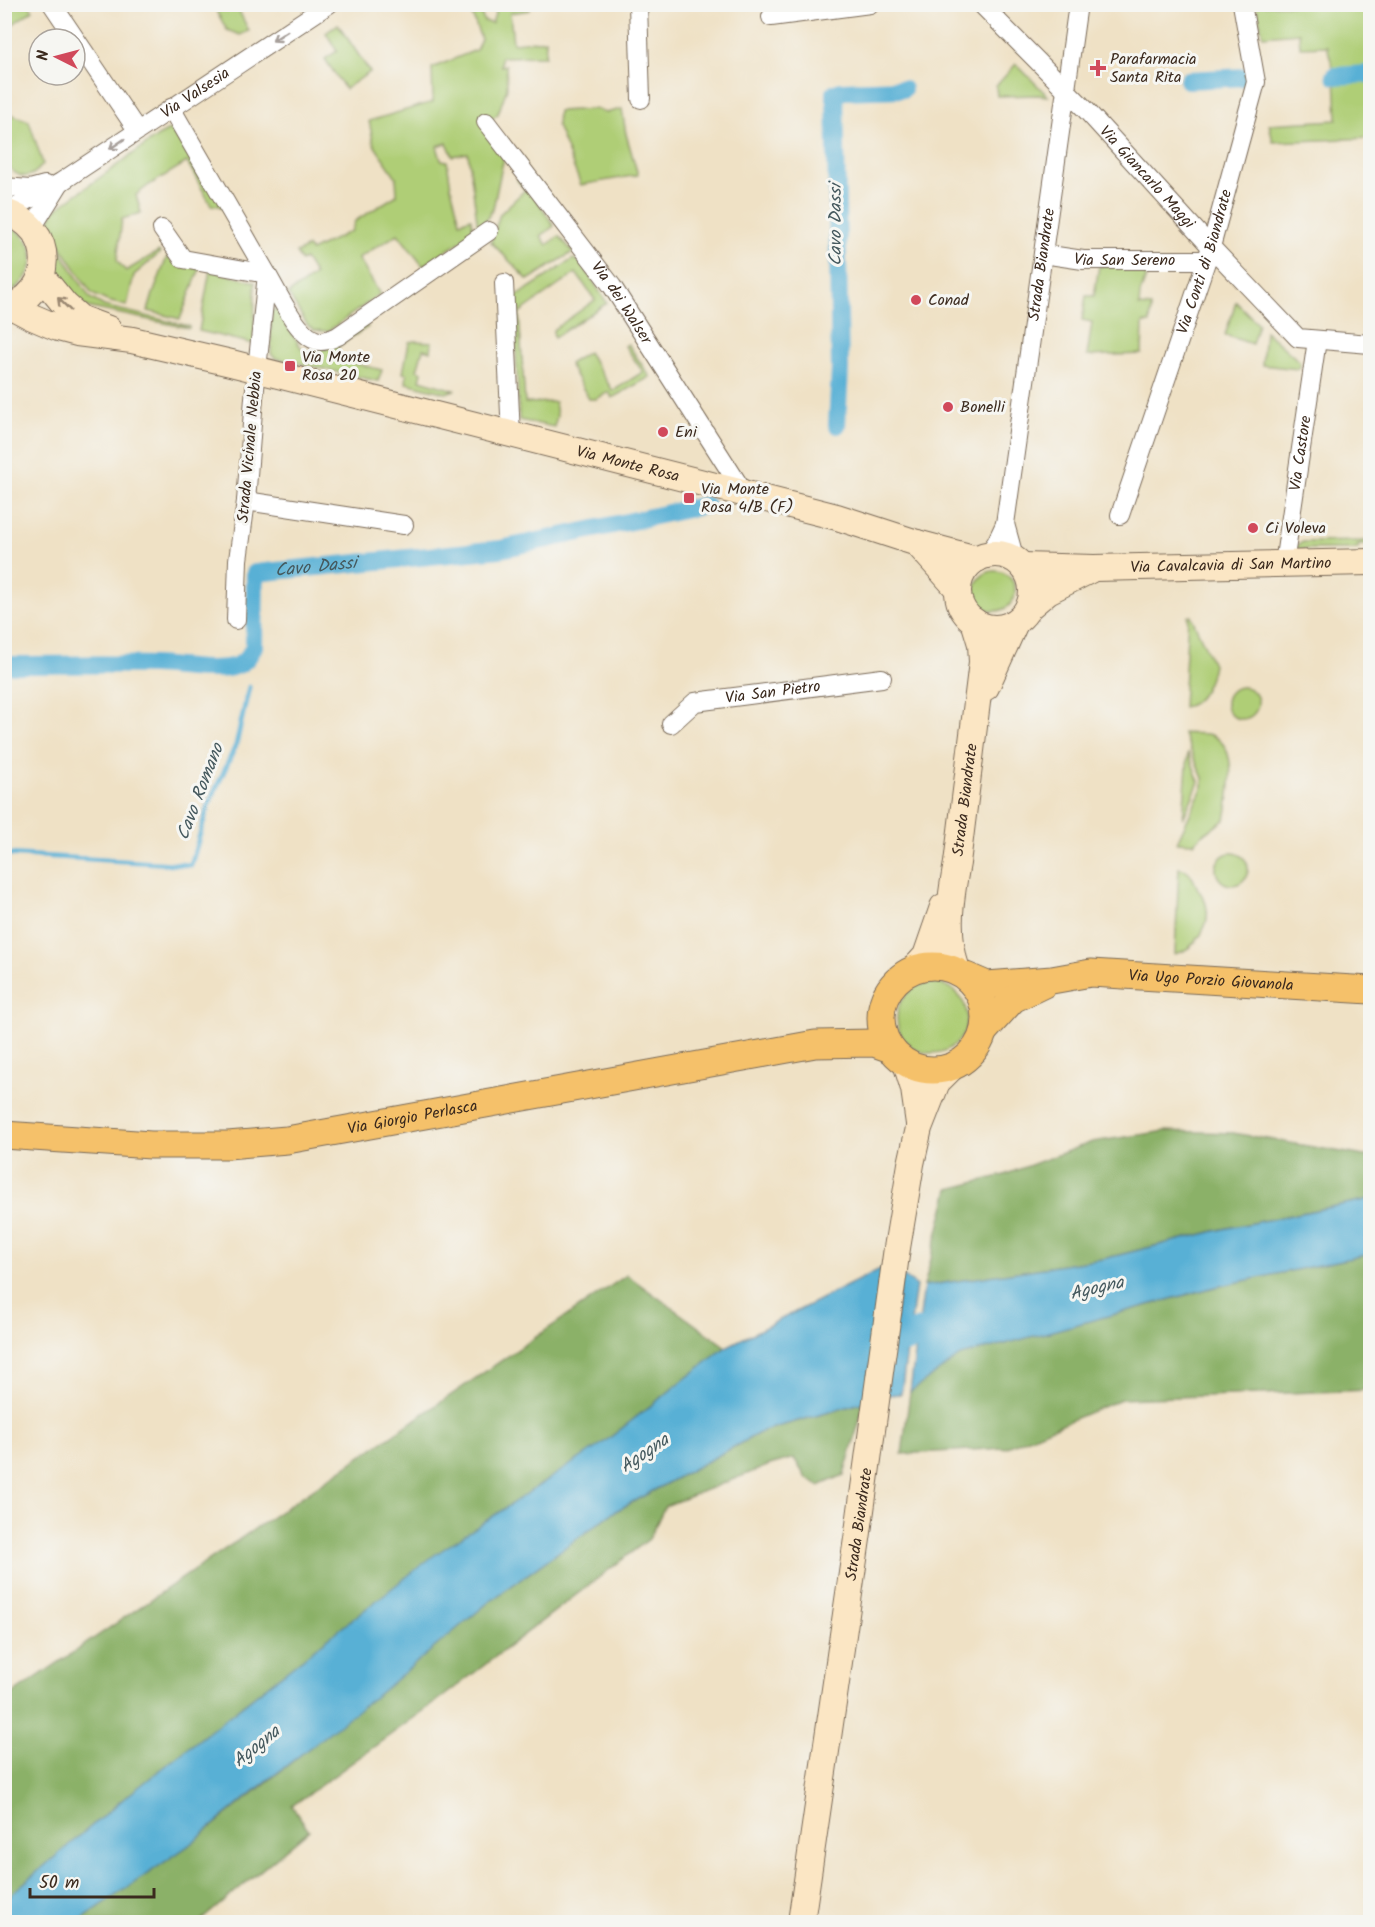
<svg xmlns="http://www.w3.org/2000/svg" width="1375" height="1927" viewBox="0 0 1375 1927" font-family="Kalam,sans-serif">
	<rect width="100%" height="100%" fill="#f6f6f2"/>
	<filter id="ink" filterUnits="userSpaceOnUse"><feTurbulence type="fractalNoise" baseFrequency=".0167" numOctaves="2"/><feDisplacementMap in="SourceGraphic" scale="12" xChannelSelector="R" yChannelSelector="G"/><feConvolveMatrix kernelMatrix="1 2 1 2 8 2 1 2 1" color-interpolation-filters="sRGB"/></filter>
	<filter id="wash" filterUnits="userSpaceOnUse"><feTurbulence type="fractalNoise" baseFrequency=".008" numOctaves="4" result="noise"/><feDisplacementMap in="SourceGraphic" scale="24" xChannelSelector="R" yChannelSelector="G"/><feGaussianBlur stdDeviation="1.35" result="paint"/><feColorMatrix in="noise" values="0 0 0 0 0 0 0 0 0 0 0 0 0 0 0 0 0 1.4 0 .05"/><feComposite in="paint" operator="in"/></filter>
	<g filter="url(#wash)">
		<rect width="100%" height="100%" fill="#efe1c5"/>
		<g fill="#afce76" stroke="#757c4a" stroke-width="1.5">
			<polygon points="7,5 29,5 33,10 10,26 5,18 5,6"/>
			<polygon points="213,5 236,5 249,31 240,35 227,30"/>
			<polygon points="473,5 481,13 484,21 492,23 496,11 493,7 486,6 485,5 530,5 530,10 510,13 513,43 546,40 545,56 501,57 501,66 506,65 507,88 498,114 487,122 507,149 502,166 493,209 481,228 478,228 468,153 453,156 447,143 437,146 441,160 447,161 451,187 460,222 471,218 474,233 423,266 398,234 358,258 380,294 328,331 323,331 315,330 308,326 288,294 315,275 305,259 301,261 296,253 308,247 311,251 351,231 355,221 397,195 396,177 374,145 369,121 433,102 432,68 476,50 481,39 469,6"/>
			<polygon points="1256,5 1370,5 1370,138 1273,142 1269,124 1337,120 1335,76 1327,46 1300,47 1299,33 1263,36"/>
			<polygon points="338,24 370,72 345,89 325,59 337,51 326,33"/>
			<polygon points="1016,64 1048,96 1038,95 997,96 996,86"/>
			<polygon points="597,109 605,113 622,109 626,134 638,175 581,185 557,126 558,111"/>
			<path d="M5,112L29,121L43,164C30,182 18,179 5,163Z"/>
			<polygon points="171,129 229,210 219,206 211,205 187,162 149,185 136,195 141,213 122,219 117,261 126,271 159,251 160,253 134,275 127,306 107,301 92,294 50,230 50,219 56,209 158,136"/>
			<polygon points="521,175 554,226 541,236 547,245 559,236 573,252 528,280 491,242 500,214 525,190 517,180"/>
			<path d="M5,223C10,227 20,231 24,237C43,258 26,286 5,295Z"/>
			<path d="M49,233L90,298L104,306L189,326V328L87,307C55,290 55,265 49,233Z"/>
			<polygon points="167,257 176,263 200,268 180,319 148,311 153,294"/>
			<polygon points="573,259 581,262 607,303 554,338 553,330 595,300 576,273 519,313 525,403 555,402 557,416 554,427 519,420 514,298"/>
			<polygon points="1150,265 1140,294 1139,306 1151,307 1150,323 1143,323 1142,354 1087,356 1092,322 1082,320 1086,296 1094,296 1099,266"/>
			<polygon points="210,270 255,282 254,344 199,331"/>
			<polygon points="1236,302 1258,324 1252,344 1225,335"/>
			<polygon points="277,309 302,349 312,352 322,350 363,324 368,327 339,345 336,359 382,370 378,381 275,358 271,354 271,311"/>
			<polygon points="1265,331 1300,362 1298,369 1262,365"/>
			<polygon points="415,341 432,342 431,351 423,349 417,370 422,372 420,380 454,390 446,393 406,383 407,374 403,373 409,342"/>
			<polygon points="628,344 650,377 612,398 609,392 596,399 589,399 569,364 588,352 613,391 643,372 625,346"/>
			<polygon points="1370,541 1370,545 1358,545 1358,549 1291,549 1303,542"/>
			<circle cx="995" cy="591" r="20"/>
			<path d="M1188,616H1191L1213,664C1211,680 1201,705 1183,707Z"/>
			<circle cx="1242" cy="703" r="16"/>
			<path d="M1183,733C1191,734 1200,733 1207,734C1242,742 1229,795 1225,820L1202,835L1194,843L1177,842L1203,786V778Z"/>
			<polygon points="1188,752 1199,782 1183,819"/>
			<circle cx="1232" cy="869" r="16"/>
			<path d="M1179,868C1191,870 1192,877 1197,887C1200,893 1204,897 1206,904C1212,925 1196,949 1175,954Z"/>
			<circle cx="932" cy="1018" r="35"/>
		</g>
		<g fill="#8bb167" stroke="#636e42" stroke-width="1.5">
			<polygon points="1166,1131 1233,1133 1370,1157 1370,1199 1223,1229 1103,1259 924,1286 949,1189 1004,1175 1092,1142"/>
			<polygon points="1370,1254 1370,1390 1121,1399 1005,1448 902,1454 910,1392 959,1356 1215,1287"/>
			<polygon points="627,1275 726,1347 603,1443 122,1800 5,1900 5,1699"/>
			<polygon points="865,1402 844,1475 819,1486 806,1478 794,1458 770,1465 665,1506 649,1539 444,1696 292,1806 309,1830 199,1922 77,1922 188,1846 489,1602 614,1512 763,1431"/>
		</g>
		<g fill="#58b0d5" stroke="#4a6d7a" stroke-width="1.5">
			<polygon points="1370,1199 1370,1254 1215,1287 960,1356 910,1392 924,1286 1103,1259 1223,1229"/>
			<polygon points="884,1267 865,1402 763,1431 614,1512 489,1602 386,1688 263,1784 188,1846 77,1922 5,1922 4,1900 122,1800 433,1556 603,1443 726,1347"/>
			<polygon points="901,1275 916,1285 901,1394 886,1395"/>
		</g>
		<g fill="none" stroke-linecap="round" stroke-linejoin="round">
			<polyline stroke="#58b0d5" stroke-width="5" points="4,854 191,865 208,806 236,745 249,687"/>
			<g stroke="#58b0d5" stroke-width="18">
				<polyline points="1335,76 1370,74"/>
				<polyline points="1188,80 1246,77"/>
				<polyline points="837,425 840,369 835,93 841,91 903,89"/>
				<path id="s1" d="M4,665C54,665 104,664 153,665C176,666 211,672 232,667C243,665 250,656 254,646L255,573L501,549L706,505"/>
			</g>
			<polyline stroke="#58b0d5" stroke-width="30" points="871,1348 957,1322"/>
		</g>
	</g>
	<g filter="url(#ink)">
		<g fill="none" stroke-linecap="round" stroke-linejoin="round">
			<g stroke="#7a6a58" stroke-width="20">
				<g id="street">
					<polyline points="52,4 137,130"/>
					<polyline points="638,4 641,99"/>
					<path id="s2" d="M981,4L1086,110L1211,247L1298,338L1370,344"/>
					<polyline points="771,17 870,4"/>
					<polyline points="171,108 267,274 254,398 246,501 238,560 236,620"/>
					<path id="s3" d="M486,122L612,286L744,493"/>
					<polyline points="4,187 30,189 45,185"/>
					<path id="s4" d="M5,213L61,182L329,4"/>
					<polyline points="32,228 60,183"/>
					<path d="M162,229L183,259L267,274C277,291 296,333 315,340C323,343 331,339 338,336L489,231"/>
					<path id="s5" d="M1043,254L1083,260H1207"/>
					<polyline points="504,283 511,436"/>
					<polyline points="246,501 404,525"/>
					<path id="s6" d="M1120,515L1211,247L1256,82L1242,4"/>
					<polyline points="1005,524 1015,560"/>
					<path id="s7" d="M987,555L996,543L1005,524L1078,4"/>
					<path id="s8" d="M1284,564L1317,340"/>
					<path id="s9" d="M671,724L695,702L882,678"/>
				</g>
			</g>
			<g stroke="#7a6a58" stroke-width="28">
				<g id="secondary">
					<path d="M4,212C58,227 56,294 4,309"/>
					<polyline points="42,277 65,305 81,319 108,329"/>
					<path id="s10" d="M13,307L30,316L58,328L77,333L132,340L231,363L837,517L917,543L977,559"/>
					<polyline points="917,543 958,589"/>
					<circle cx="995" cy="591" r="37"/>
					<path id="s11" d="M1023,566L1094,568L1370,562"/>
					<polyline points="1029,607 1048,591 1090,570"/>
					<polyline points="986,687 1015,623"/>
					<polyline points="915,968 926,956 943,907"/>
					<path id="s12" d="M957,970C945,935 950,900 957,863L982,662L981,644L974,621"/>
					<polyline points="906,1063 914,1089 919,1124"/>
					<path id="s13" d="M801,1922L858,1532L897,1248L911,1164L919,1128L937,1082L951,1068"/>
				</g>
			</g>
			<g stroke="#7a6a58" stroke-width="29">
				<g id="primary">
					<circle cx="933" cy="1018" r="52"/>
					<path id="s14" d="M966,976L987,985L1052,980L1091,973L1370,990"/>
					<polyline points="985,1030 1013,999 1044,984"/>
					<path id="s15" d="M4,1135L151,1145H228L287,1140L815,1044L874,1043L891,1049"/>
				</g>
			</g>
			<use href="#street" stroke="#fff" stroke-width="18"/>
			<use href="#secondary" stroke="#fbe6c4" stroke-width="26"/>
			<use href="#primary" stroke="#f5c16b" stroke-width="27"/>
		</g>
		<defs><path id="oneway-shaft" d="M-6 0H5M1.5-3L5.5 0L1.5 3" fill="none" stroke-width="1.6" stroke-linecap="round" stroke-linejoin="round" transform="scale(1.5)"/></defs>
		<g stroke="#a79f9a">
			<use href="#oneway-shaft" transform="translate(280 36) rotate(147)"/>
			<use href="#oneway-shaft" transform="translate(117 144) rotate(146)"/>
		</g>
		<use stroke="#9b8871" href="#oneway-shaft" transform="translate(64 304) rotate(-135)"/>
	</g>
	<g fill="#d1495b" stroke="#f6f6f2" stroke-width="2">
		<path d="M1095 59h6v6h6v6h-6v6h-6v-6h-6v-6h6z"/>
		<circle cx="916" cy="300" r="6"/>
		<rect x="284" y="360" width="12" height="12" rx="3"/>
		<circle cx="948" cy="407" r="6"/>
		<circle cx="663" cy="432" r="6"/>
		<rect x="683" y="492" width="12" height="12" rx="3"/>
		<circle cx="1253" cy="528" r="6"/>
	</g>
	<g text-anchor="middle" dominant-baseline="central" stroke-width="6" stroke-linejoin="round" paint-order="stroke">
		<g font-size="16" fill="#3b2a1e" stroke="#f6f6f2" text-anchor="start">
			<text x="1110" y="59">Parafarmacia<tspan x="1110" dy="18">Santa Rita</tspan></text>
			<text x="928" y="300">Conad</text>
			<text x="302" y="357">Via Monte<tspan x="302" dy="18">Rosa 20</tspan></text>
			<text x="960" y="407">Bonelli</text>
			<text x="675" y="432">Eni</text>
			<text x="701" y="489">Via Monte<tspan x="701" dy="18">Rosa 4/B (F)</tspan></text>
			<text x="1265" y="528">Ci Voleva</text>
		</g>
		<g font-size="16" fill="#3b2a1e" stroke="#f6f6f2">
			<text stroke="none"><textPath href="#s4" startOffset="225">Via Valsesia</textPath></text>
			<text stroke="none"><textPath href="#s2" startOffset="240">Via Giancarlo Maggi</textPath></text>
			<text stroke="none"><textPath href="#s5" startOffset="82">Via San Sereno</textPath></text>
			<text stroke="none"><textPath href="#s6" startOffset="267">Via Conti di Biandrate</textPath></text>
			<text stroke="none"><textPath href="#s7" startOffset="298">Strada Biandrate</textPath></text>
			<text stroke="none"><textPath href="#s3" startOffset="226">Via dei Walser</textPath></text>
			<text transform="translate(250 447) rotate(-85)">Strada Vicinale Nebbia</text>
			<text stroke="none"><textPath href="#s8" startOffset="112">Via Castore</textPath></text>
			<text stroke="none"><textPath href="#s10" startOffset="636">Via Monte Rosa</textPath></text>
			<text stroke="none"><textPath href="#s11" startOffset="208">Via Cavalcavia di San Martino</textPath></text>
			<text stroke="none"><textPath href="#s9" startOffset="111">Via San Pietro</textPath></text>
			<text stroke="none"><textPath href="#s12" startOffset="172">Strada Biandrate</textPath></text>
			<text stroke="none"><textPath href="#s14" startOffset="248">Via Ugo Porzio Giovanola</textPath></text>
			<text stroke="none"><textPath href="#s15" startOffset="411">Via Giorgio Perlasca</textPath></text>
			<text stroke="none"><textPath href="#s13" startOffset="402">Strada Biandrate</textPath></text>
		</g>
		<g font-size="18" font-style="italic" fill="#45595e" stroke="#f6f6f2">
			<text transform="translate(836 225) rotate(-90)">Cavo Dassi</text>
			<text stroke="none"><textPath href="#s1" startOffset="394">Cavo Dassi</textPath></text>
			<text transform="translate(201 792) rotate(-69)">Cavo Romano</text>
			<text transform="translate(1097 1289) rotate(-13)">Agogna</text>
			<text transform="translate(645 1454) rotate(-34)">Agogna</text>
			<text transform="translate(257 1747) rotate(-39)">Agogna</text>
		</g>
	</g>
	<rect width="1375" height="1927" fill="none" stroke="#f6f6f2" stroke-width="24"/>
	<g transform="translate(57 57) rotate(276)"><circle r="28" fill="#f6f6f2" stroke="#aba49d" stroke-width="1.5"/>
	<path d="M0-4.5L10 22L0 15L-10 22Z" fill="#d1495b"/>
	<text y="-9" font-size="16" font-weight="bold" text-anchor="middle" fill="#3b2a1e">N</text>
	</g>
	<path d="M30 1888v9h124v-9" fill="none" stroke="#3b2a1e" stroke-width="3"/>
	<text x="39" y="1888" font-size="18" fill="#3b2a1e" stroke="#f6f6f2" stroke-width="4.5" paint-order="stroke">50 m</text>
</svg>
